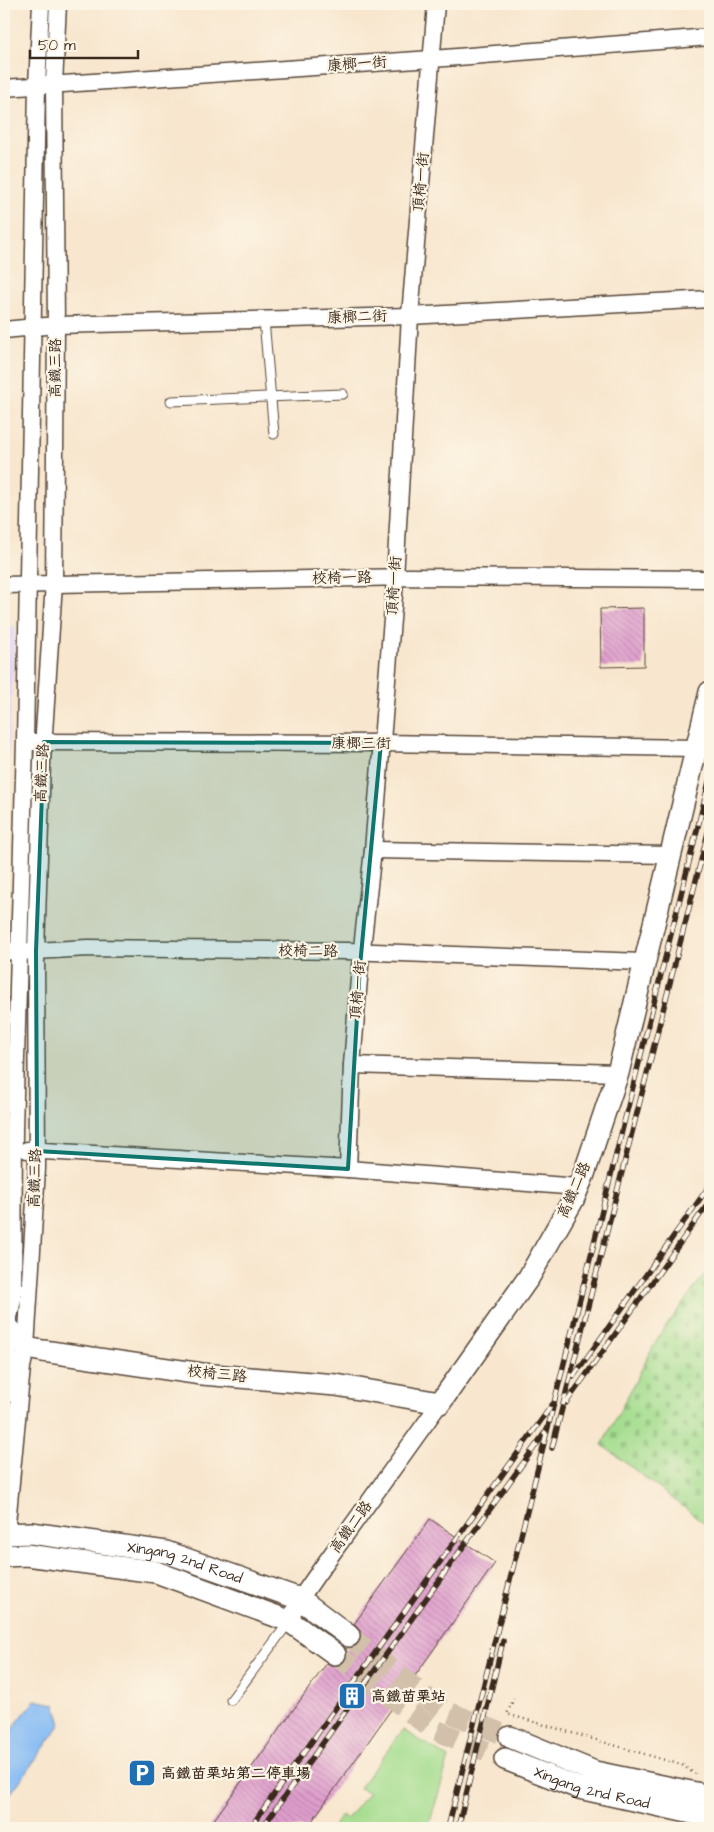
<svg xmlns="http://www.w3.org/2000/svg" width="714" height="1832" viewBox="0 0 714 1832" font-family="'Architects Daughter','LXGW WenKai TC',sans-serif">
	<defs>
		<pattern id="cemetery-stones" width="16" height="16" patternUnits="userSpaceOnUse" patternTransform="scale(1.25)"><rect width="16" height="16" fill="#a4dd8f"/><path d="M2 7V4a2 2 0 0 1 4 0v3zM10 15v-3a2 2 0 0 1 4 0v3z" fill="#8ebe7b"/></pattern>
		<pattern id="building-back-hatch" width="6" height="6" patternUnits="userSpaceOnUse" patternTransform="scale(1.25)"><rect width="6" height="6" fill="#e09ece"/><path d="M-1 5l2 2M0 0l6 6M5-1l2 2" fill="none" stroke="#b781a7"/></pattern>
	</defs>
	<rect width="100%" height="100%" fill="#fcf5e5"/>
	<filter id="ink" filterUnits="userSpaceOnUse"><feTurbulence type="fractalNoise" baseFrequency=".02" numOctaves="2"/><feDisplacementMap in="SourceGraphic" scale="10" xChannelSelector="R" yChannelSelector="G"/><feConvolveMatrix kernelMatrix="1 2 1 2 8 2 1 2 1" color-interpolation-filters="sRGB"/></filter>
	<filter id="wash" filterUnits="userSpaceOnUse"><feTurbulence type="fractalNoise" baseFrequency=".0096" numOctaves="4" result="noise"/><feDisplacementMap in="SourceGraphic" scale="20" xChannelSelector="R" yChannelSelector="G"/><feGaussianBlur stdDeviation="1.12" result="paint"/><feColorMatrix in="noise" values="0 0 0 0 0 0 0 0 0 0 0 0 0 0 0 0 0 1.4 0 .05"/><feComposite in="paint" operator="in"/></filter>
	<g filter="url(#wash)">
		<rect width="100%" height="100%" fill="#f8e6ce"/>
		<polygon fill="#dfd5f5" points="15,626 4,836 4,627"/>
		<polygon fill="#a4dd8f" stroke="#708456" points="403,1730 449,1758 428,1828 332,1828 342,1815 347,1819 369,1792 359,1788"/>
		<polygon fill="url(#cemetery-stones)" stroke="#708456" points="710,1267 710,1527 602,1445 659,1336"/>
		<polygon fill="#85bbf4" stroke="#607289" points="35,1700 55,1704 61,1724 4,1803 4,1752 15,1725"/>
		<g id="blocks">
			<g fill="url(#building-back-hatch)">
				<polygon points="644,608 644,666 601,667 600,609"/>
				<polygon points="430,1519 495,1563 307,1828 208,1828 327,1663 333,1666 341,1665 345,1662 347,1656 346,1648 353,1648 359,1643 361,1638 361,1632 354,1624"/>
			</g>
		</g>
	</g>
	<g filter="url(#ink)">
		<use href="#blocks" fill-opacity="0" stroke="#574638" stroke-width="1"/>
		<g fill="none" stroke-linecap="round" stroke-linejoin="round">
			<g stroke="#d2c0ab" stroke-width="21" stroke-dasharray="21 11" stroke-linecap="butt">
				<polyline points="349,1636 441,1709 510,1737"/>
				<polyline points="335,1654 431,1728 505,1759"/>
			</g>
			<g stroke="#574638" stroke-width="11">
				<g id="service">
					<polyline points="264,320 274,434"/>
					<polyline points="171,401 343,394"/>
					<polyline points="231,1700 289,1622"/>
				</g>
			</g>
			<g stroke="#574638" stroke-width="19">
				<g id="minor">
					<polyline points="4,88 432,59 710,37"/>
					<polyline points="4,330 56,325 410,316 710,299"/>
					<polyline points="4,585 409,577 710,579"/>
					<polyline points="33,742 381,743 696,748"/>
					<polyline points="373,850 671,855"/>
					<polyline points="4,951 19,952 87,948 347,951 643,962"/>
					<polyline points="352,1065 618,1073"/>
					<polyline points="27,1150 348,1169 578,1187"/>
					<polyline points="348,1169 352,1065 360,966 373,850 394,595 410,316 436,4"/>
					<polyline points="4,1397 9,1357 7,1326 13,1299 14,1129 25,742 37,86 41,4"/>
					<polyline points="4,1541 6,1534 22,1367 26,1348 37,1168 36,951 42,762 54,583 56,325 54,84 58,4"/>
					<polyline points="289,1621 300,1599 316,1576 440,1403"/>
				</g>
			</g>
			<g stroke="#574638" stroke-width="24">
				<g id="tertiary">
					<polyline points="4,1327 7,1326 26,1348 43,1351 202,1374 336,1385 440,1403 529,1277 573,1200 584,1174 618,1073 710,692"/>
					<path id="s1" d="M4,1534L31,1533L166,1552L300,1599L349,1636"/>
					<polyline points="4,1556 26,1555 156,1572 289,1621 335,1654"/>
					<polyline points="510,1737 595,1772 710,1796"/>
					<path id="s2" d="M505,1759L579,1788L710,1817"/>
				</g>
			</g>
			<polyline stroke="#574638" stroke-width="2.5" stroke-dasharray="1 4" stroke-linecap="butt" points="514,1698 507,1714 682,1765 695,1774"/>
			<use href="#service" stroke="#fff" stroke-width="9"/>
			<use href="#minor" stroke="#fff" stroke-width="16"/>
			<use href="#tertiary" stroke="#fff" stroke-width="21"/>
			<g stroke="#3b2a1e" stroke-width="5.5">
				<g id="rail">
					<polyline points="573,1377 710,1185"/>
					<polyline points="566,1403 710,1201"/>
					<polyline points="552,1448 710,825"/>
					<polyline points="250,1828 552,1405"/>
					<polyline points="262,1828 546,1431"/>
					<polyline points="448,1828 710,778"/>
					<polyline points="458,1828 503,1641"/>
				</g>
			</g>
			<use href="#rail" stroke="#fcf5e5" stroke-width="4" stroke-dasharray="11" stroke-linecap="butt"/>
		</g>
	</g>
	<path fill="#0f766e" fill-opacity="0.2" stroke="#0f766e" stroke-width="4" stroke-linejoin="round" d="M44,742L381,743L360,966L348,1169L37,1151L36,951Z"/>
	<defs>
		<g id="building-square" transform="scale(1.4375)"><rect x="-9" y="-9" width="18" height="18" rx="4" fill="#1f6fb2" stroke="#fcf5e5"/><path d="M-4-6H4V6H1V3H-1V6H-4ZM-2.5-4.3h1.7v1.8h-1.7ZM.8-4.3h1.7v1.8H.8ZM-2.5-1h1.7V.8h-1.7ZM.8-1h1.7V.8H.8Z" fill="#fff"/></g>
		<g id="parking-square" transform="scale(1.4375)"><rect x="-9" y="-9" width="18" height="18" rx="4" fill="#1f6fb2" stroke="#fcf5e5"/><path d="M-3.5-5.5H1a3.5 3.5 0 0 1 0 7H-1V5.5H-3.5ZM-1-3.4V-.6H.8a1.4 1.4 0 0 0 0-2.8Z" fill="#fff"/></g>
	</defs>
	<g fill-rule="evenodd">
		<use href="#building-square" x="352" y="1696"/>
		<use href="#parking-square" x="142" y="1773"/>
	</g>
	<g text-anchor="middle" dominant-baseline="central" stroke-width="4.5" stroke-linejoin="round" paint-order="stroke">
		<g font-size="15" fill="#3b2a1e" stroke="#fcf5e5">
			<text transform="translate(357 64) rotate(-4)">康榔一街</text>
			<text transform="translate(421 182) rotate(-85)">頂椅一街</text>
			<text transform="translate(357 317) rotate(-2)">康榔二街</text>
			<text transform="translate(55 368) rotate(-90)">高鐵三路</text>
			<text transform="translate(342 578) rotate(-1)">校椅一路</text>
			<text transform="translate(394 586) rotate(-86)">頂椅一街</text>
			<text x="361" y="743">康榔三街</text>
			<text transform="translate(42 773) rotate(-87)">高鐵三路</text>
			<text transform="translate(308 951) rotate(1)">校椅二路</text>
			<text transform="translate(358 990) rotate(-85)">頂椅一街</text>
			<text transform="translate(35 1178) rotate(-88)">高鐵三路</text>
			<text transform="translate(574 1190) rotate(-66)">高鐵二路</text>
			<text transform="translate(217 1374) rotate(6)">校椅三路</text>
			<text transform="translate(351 1527) rotate(-54)">高鐵二路</text>
			<text stroke="none"><textPath href="#s1" startOffset="184">Xingang 2nd Road</textPath></text>
			<text stroke="none"><textPath href="#s2" startOffset="92">Xingang 2nd Road</textPath></text>
		</g>
		<g font-size="15" font-weight="bold" fill="#3b2a1e" stroke="#fcf5e5" text-anchor="start">
			<text x="371" y="1696">高鐵苗栗站</text>
			<text x="161" y="1773">高鐵苗栗站第二停車場</text>
		</g>
	</g>
	<rect width="714" height="1832" fill="none" stroke="#fcf5e5" stroke-width="20"/>
	<path d="M30 50v8h108v-8" fill="none" stroke="#3b2a1e" stroke-width="2.5"/>
	<text x="38" y="50" font-size="15" fill="#3b2a1e" stroke="#fcf5e5" stroke-width="4" paint-order="stroke">50 m</text>
</svg>
